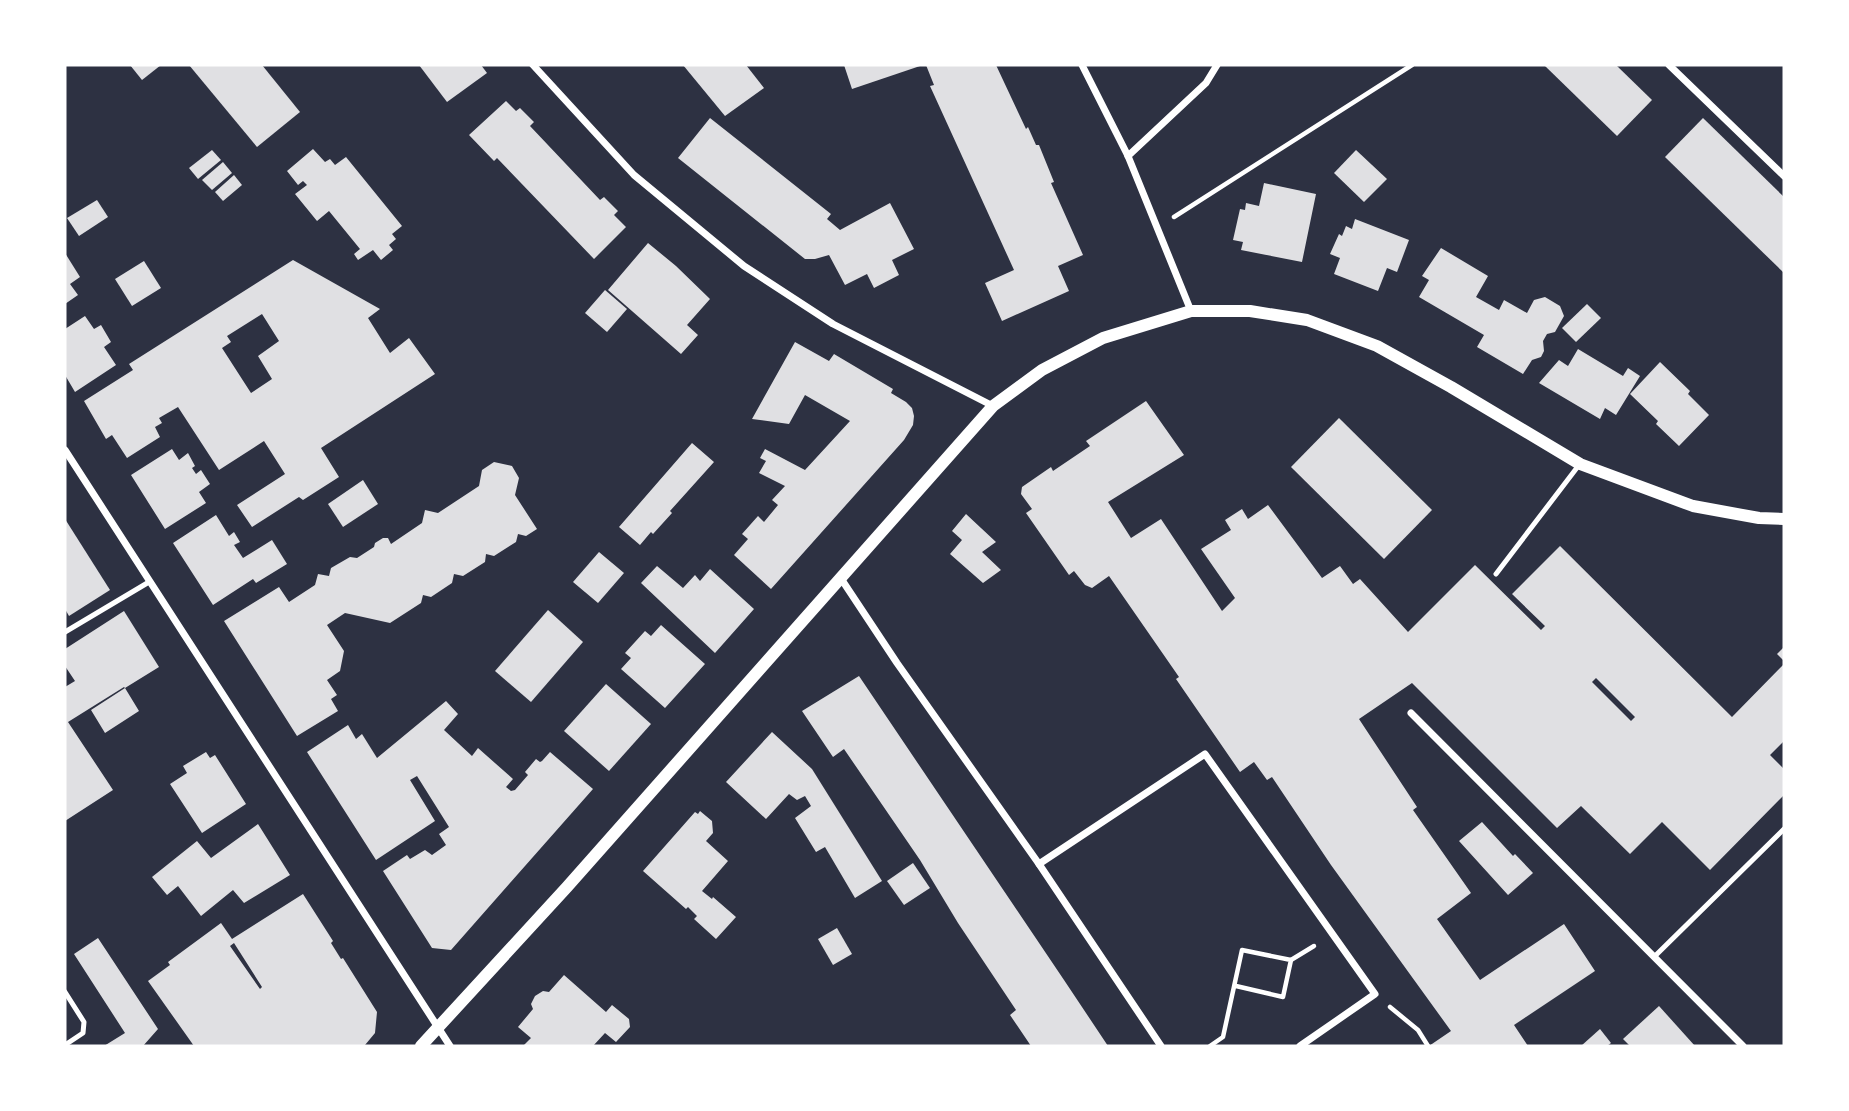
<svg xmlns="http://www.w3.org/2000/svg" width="1849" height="1111" viewBox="0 0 1849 1111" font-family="'Work Sans',sans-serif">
	<rect width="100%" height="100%" fill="#2d3142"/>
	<g fill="#e0e0e3" fill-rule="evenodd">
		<polygon points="130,65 161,65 142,80"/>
		<polygon points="189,65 262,65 300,112 257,147"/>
		<polygon points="419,65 481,65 487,73 447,102"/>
		<polygon points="683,65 746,65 764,88 725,116"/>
		<polygon points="844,65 923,65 852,89"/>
		<polygon points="926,65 996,65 1026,129 1028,127 1036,145 1039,145 1054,182 1051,183 1083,255 1058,266 1069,291 1002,321 985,283 1014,270 930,86 934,85"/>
		<polygon points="1544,65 1616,65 1652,100 1617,136"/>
		<polygon points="506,101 516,111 520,108 534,122 530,126 600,200 604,197 618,211 614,215 626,227 594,259 497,158 494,161 469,135"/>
		<polygon points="710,118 831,214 827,219 840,230 890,203 914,249 892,260 899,275 874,288 867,274 845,285 829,255 815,259 805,259 678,158"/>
		<polygon points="1703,118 1784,197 1784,273 1665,157"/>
		<polygon points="313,149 325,162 330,159 335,165 346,157 402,226 392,234 396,239 389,245 393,250 381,260 373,250 358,260 354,254 360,249 329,211 317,221 295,194 307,185 303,181 298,185 287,171"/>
		<polygon points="212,150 221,160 198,179 189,168"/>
		<polygon points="1356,150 1387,179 1364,202 1334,173"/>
		<polygon points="223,162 232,173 212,190 202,180"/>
		<polygon points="234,175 242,185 223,201 215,192"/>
		<polygon points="1264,183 1316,194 1302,262 1241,250 1243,242 1233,240 1240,209 1245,210 1246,203 1259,206"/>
		<polygon points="97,200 108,217 79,236 67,218"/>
		<polygon points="1355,219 1409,240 1397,272 1387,268 1378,291 1334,274 1340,258 1330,254 1339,234 1342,236 1346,226 1352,229"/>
		<polygon points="648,243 676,266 710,299 687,325 698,335 681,354 608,290"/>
		<polygon points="1441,248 1488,276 1476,297 1499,310 1504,300 1527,313 1534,300 1545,297 1560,306 1564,316 1555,332 1547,334 1543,341 1544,351 1541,357 1532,360 1523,374 1477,347 1484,335 1419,297 1429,280 1422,276"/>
		<polygon points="65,253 80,277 70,284 78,295 65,304"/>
		<path d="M293,260L380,309L368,318L390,353L409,338L435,374L321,448L339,477L303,500L299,497L252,527L237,505L285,474L264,441L219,470L178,407L159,418L162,423L155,427L160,437L127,458L112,435L106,439L84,401L133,370L129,364ZM262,314L279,341L258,356L272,379L251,393L222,348L231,342L227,336Z"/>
		<polygon points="144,261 161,288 132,306 115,279"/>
		<polygon points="605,290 627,309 607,332 585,313"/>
		<polygon points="1587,304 1601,318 1576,342 1562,328"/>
		<polygon points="85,316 94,329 101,325 111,342 104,347 116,365 75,392 65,375 65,329"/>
		<polygon points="795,342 829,361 834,354 893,389 891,393 906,402 912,408 914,416 913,425 904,440 771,589 734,555 748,539 742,534 758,516 764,522 778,505 772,500 785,486 759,473 766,461 760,458 765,449 805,470 850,421 805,395 789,424 752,419"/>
		<polygon points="1578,349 1623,376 1628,368 1640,376 1616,415 1605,408 1600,419 1539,383 1559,360 1568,366"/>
		<polygon points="1660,362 1690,391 1688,394 1709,415 1679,446 1656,424 1658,421 1630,394"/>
		<path d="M1146,401L1184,455L1108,502L1131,538L1161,519L1222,611L1235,598L1201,549L1231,530L1225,520L1242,509L1248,519L1268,505L1322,578L1340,566L1353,584L1360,579L1408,632L1475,565L1541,630L1545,626L1512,594L1560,546L1732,717L1784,664V741L1770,755L1784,769V795L1710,870L1662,822L1630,854L1581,806L1557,828L1412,683L1359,719L1417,807L1413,810L1471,893L1437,919L1480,980L1564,924L1595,971L1514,1025L1528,1046H1429L1451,1031L1331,865L1272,777L1267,780L1254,762L1240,772L1176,679L1179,677L1109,576L1092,588L1085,585L1074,571L1069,575L1026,513L1032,509L1021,494L1022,487L1051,467L1053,471L1090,446L1086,441ZM1596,678L1635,717L1631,721L1592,682Z"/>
		<polygon points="1339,418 1432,510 1384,559 1291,467"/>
		<polygon points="692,443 714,462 670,511 672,513 653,534 651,532 640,545 619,527"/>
		<polygon points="172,449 179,460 188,453 195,466 192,468 196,474 201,470 210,484 199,492 206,503 165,529 131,475"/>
		<polygon points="494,462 512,466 519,478 515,495 537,529 526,536 518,534 516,542 494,556 486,554 485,562 463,576 454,574 452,583 431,597 423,595 421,603 390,623 345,613 327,625 344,651 340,671 327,680 337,695 331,699 338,711 297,736 224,621 279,587 289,602 315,585 318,574 329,576 331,568 350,557 357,558 374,547 375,543 383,538 388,538 391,544 422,523 425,510 438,513 479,486 482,470"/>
		<polygon points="363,480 378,504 343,527 328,504"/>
		<polygon points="966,514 996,542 982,552 1001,570 983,583 950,554 962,540 952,531"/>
		<polygon points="216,515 229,536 234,532 240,542 234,545 243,558 272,540 287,564 256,583 253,579 213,605 173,543"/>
		<polygon points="65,519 110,590 69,616 65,609"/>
		<polygon points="599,552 624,573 598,603 573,582"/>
		<polygon points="657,566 683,588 695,575 700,581 710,569 754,609 715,653 641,583"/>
		<polygon points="548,610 583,642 531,702 495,671"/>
		<polygon points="124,611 159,667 125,688 139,711 105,733 91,710 125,688 124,687 68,722 113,790 65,821 65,687 75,681 65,666 65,649"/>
		<polygon points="661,625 705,664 665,708 621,669 631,658 625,653 645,631 651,636"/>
		<polygon points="1784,647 1784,661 1777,654"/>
		<polygon points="859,676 1064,980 1108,1046 1031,1046 1010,1015 1016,1010 958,923 920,860 844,749 833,757 802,711"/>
		<polygon points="606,684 651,724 609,771 564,731"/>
		<polygon points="446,701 458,714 444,730 472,756 478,748 513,779 506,787 511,791 515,790 528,775 525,772 536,759 540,762 542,761 550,752 593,789 451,950 432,948 383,871 407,855 410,859 425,850 432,855 446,845 439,834 449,827 417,776 410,780 435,821 376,860 307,752 348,725 356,739 362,734 377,758"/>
		<polygon points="772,732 812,769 882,881 855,898 825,847 816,852 795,818 811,806 805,796 797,800 789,794 766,819 726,782"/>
		<polygon points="206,752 210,758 215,755 246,804 202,833 170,784 187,773 183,766"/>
		<polygon points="700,811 712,821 713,833 706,841 728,861 702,891 712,899 713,897 736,917 716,939 694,919 697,916 688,907 686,909 643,871 695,812 698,814"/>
		<polygon points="1482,822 1513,856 1515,854 1533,873 1508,895 1459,841"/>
		<polygon points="258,824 290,875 244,903 233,890 201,916 178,886 167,895 152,877 197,841 211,858"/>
		<polygon points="913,863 930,888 904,905 887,881"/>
		<path d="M303,894L333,941L331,943L341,959L343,958L377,1012L375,1033L365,1045L366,1046H194L148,981L170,965L168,962L221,923L232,939ZM234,943L262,987L260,989L230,946Z"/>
		<polygon points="837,928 852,954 833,965 818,939"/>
		<polygon points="98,938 158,1029 143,1046 104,1046 125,1033 74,954"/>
		<polygon points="564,975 606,1012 612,1005 629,1019 630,1027 616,1042 605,1033 593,1046 523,1046 531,1038 518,1027 533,1009 531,1004 535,996 543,991 549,992"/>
		<polygon points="1659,1006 1695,1046 1630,1046 1623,1039"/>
		<polygon points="1600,1029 1611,1043 1607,1046 1581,1046"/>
	</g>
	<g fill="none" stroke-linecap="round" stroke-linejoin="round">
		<g stroke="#fff" stroke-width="4.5">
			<polyline points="1174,217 1412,65"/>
			<polyline points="1291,960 1314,946"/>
			<polyline points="1390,1007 1418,1030 1428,1046"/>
			<polyline points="1210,1046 1223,1037 1242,950 1291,960 1283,997 1236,986"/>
		</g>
		<g stroke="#fff" stroke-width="5">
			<polyline points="1496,574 1579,465"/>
			<polyline points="65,632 149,582"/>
			<polyline points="1654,957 1784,829"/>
			<polyline points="65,992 84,1022 83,1033 65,1045"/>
		</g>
		<g stroke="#fff" stroke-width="7">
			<polyline points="533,65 634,175 744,266 833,324 993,406"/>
			<polyline points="1082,65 1128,156 1191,311"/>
			<polyline points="1669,65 1784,176"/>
			<polyline points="1128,156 1206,83 1217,65"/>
			<polyline points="65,450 450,1046"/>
			<polyline points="840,577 897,663 1039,864 1161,1046"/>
			<polyline points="1411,713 1743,1046"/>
			<polyline points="1039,864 1205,754 1375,994 1300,1046"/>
		</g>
		<polyline stroke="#fff" stroke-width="12" points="421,1046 567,887 993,406 1042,370 1103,338 1191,311 1250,311 1307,320 1377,346 1451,387 1580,464 1693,506 1759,518 1784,519"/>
	</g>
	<rect width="1849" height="1111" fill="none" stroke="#ffffff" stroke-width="133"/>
</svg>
